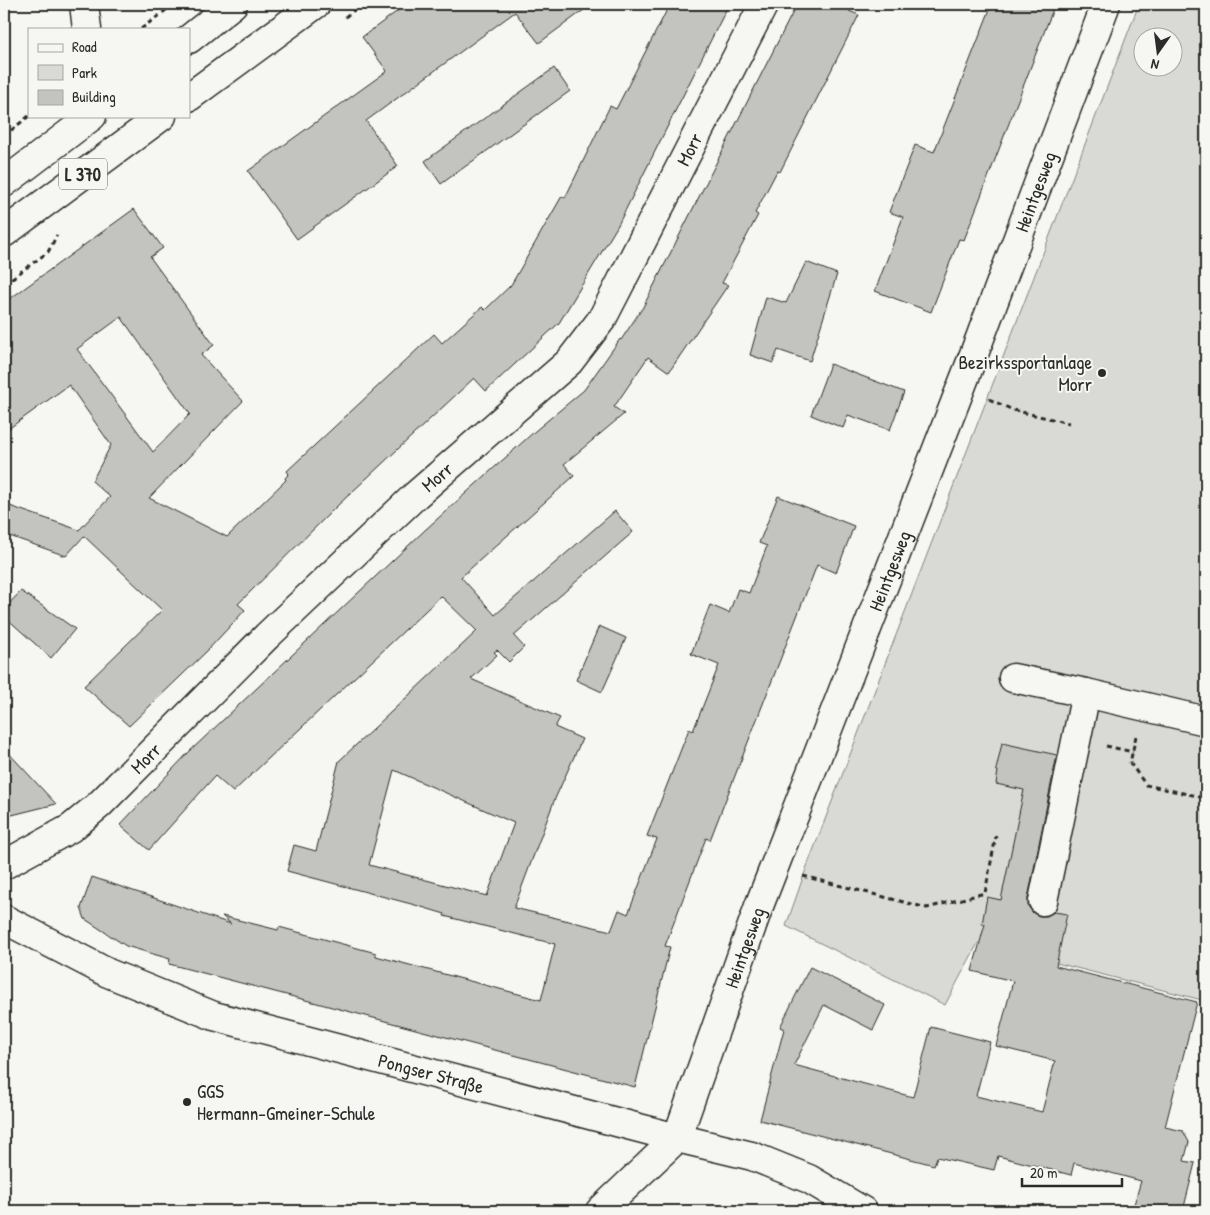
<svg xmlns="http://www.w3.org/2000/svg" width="1210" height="1215" viewBox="0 0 1210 1215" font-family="'Patrick Hand',sans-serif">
	<rect width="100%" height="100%" fill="#f6f6f2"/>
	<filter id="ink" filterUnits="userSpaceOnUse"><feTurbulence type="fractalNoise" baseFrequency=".02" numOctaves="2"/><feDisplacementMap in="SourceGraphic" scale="10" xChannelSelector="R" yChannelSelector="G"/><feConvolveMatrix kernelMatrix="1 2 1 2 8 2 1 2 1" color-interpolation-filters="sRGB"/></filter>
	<g filter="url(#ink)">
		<path fill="#d9d9d5" stroke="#828280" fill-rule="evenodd" d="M1139,4H1206V1001L978,943L945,1005L786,926L806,869ZM1142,38H1172V68H1142Z"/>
		<g fill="#c3c3c0" stroke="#2b2b2b" fill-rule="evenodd">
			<polygon points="407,4 592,4 539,43 515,12 366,121 398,166 297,239 248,171 387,71 362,37"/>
			<path d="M670,4H729L618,225L559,323L486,391L474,378L336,507L238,604L245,610L206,652L129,726L84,686L162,610L84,536L66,556L4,534V504L79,530L110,497L92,481L111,445L69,385L4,432V303L134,209L163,248L150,257L214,345L201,355L243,401L149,498L227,537L286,480L285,478L289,474L287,471L434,334L442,343L482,307L485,310L511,285L562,196L565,198L610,106L616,109ZM121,317L190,414L153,452L77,349Z"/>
			<path d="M797,4H853L849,11L859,15L780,172L777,171L755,213L758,215L722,283L728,285L669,372L648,357L614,407L624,414L564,464L574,476L461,577L495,615L615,511L633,532L514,636L524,647L509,662L497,650L494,652L497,655L471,679L560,718L555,727L582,739L554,801L514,908L611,931L619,910L628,914L657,839L647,836L689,729L693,731L719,665L691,654L710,605L729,613L738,589L749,593L767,546L759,543L778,496L854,526L836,573L817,565L710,840L706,838L665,946L670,947L635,1087L169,964L170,959L126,946L85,919L81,908L92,877L231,924L222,916L278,930L279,927L376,953V956L541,1000L555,944L444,916L445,914L415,905L287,871L294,845L316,851L339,761L477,631L441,596L233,792L215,776L149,850L120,825L189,752L425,530L535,431L584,390L620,339L621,340L643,307ZM394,770L514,823L487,896L369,865Z"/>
			<polygon points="992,4 1055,4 964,240 959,239 931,312 875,291 903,217 889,212 915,145 934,152"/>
			<polygon points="554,68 570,91 441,184 425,161"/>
			<polygon points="806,262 837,274 810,361 778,350 773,363 750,355 766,297 786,303"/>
			<polygon points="830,364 904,392 890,430 848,415 843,428 811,415"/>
			<polygon points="21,591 75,629 51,658 4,616 4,609"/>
			<polygon points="599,626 626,638 602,692 576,680"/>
			<polygon points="1002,743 1057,755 1028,898 1028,906 1033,913 1039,916 1047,916 1054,912 1067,914 1056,966 1197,1002 1165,1127 1183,1131 1189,1142 1184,1161 1195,1163 1183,1211 1132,1211 1141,1181 1074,1163 1071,1175 998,1156 994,1170 937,1157 934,1165 760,1120 784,1029 780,1027 810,967 885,1005 873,1030 824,1005 794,1065 913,1097 931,1027 990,1042 976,1096 1042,1112 1055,1061 996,1046 1013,981 972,971 985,924 982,924 987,897 1001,900 1024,790 996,784 998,771 996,770"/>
			<polygon points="4,748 56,804 4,817"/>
		</g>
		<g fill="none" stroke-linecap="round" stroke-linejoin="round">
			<g stroke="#2b2b2b" stroke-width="31">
				<g id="minor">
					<polyline points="84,4 87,29"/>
					<polyline points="1013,678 1086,693 1206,721"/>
					<path id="s1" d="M4,865L71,828L99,805L267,636L416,495L569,362L602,319L764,4"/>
					<polyline points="1043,901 1086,693"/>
					<path id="s2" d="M600,1211L677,1138L759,906L974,354L1106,4"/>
				</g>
			</g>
			<g stroke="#2b2b2b" stroke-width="31">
				<g id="major">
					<polyline points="189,39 233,4"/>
					<polyline points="189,97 316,4"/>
					<polyline points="4,183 92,116"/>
					<polyline points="4,233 162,116"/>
					<path id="s3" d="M4,919L108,973L214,1016L677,1138L752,1156L809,1179L863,1211"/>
				</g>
			</g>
			<g stroke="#2b2b2b" stroke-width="3" stroke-dasharray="5 4" stroke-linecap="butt">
				<polyline points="345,17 362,4"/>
				<polyline points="141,29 174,4"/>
				<polyline points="4,136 29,116"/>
				<polyline points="4,284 48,252 57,235"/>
				<polyline points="989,399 1013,410 1069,423"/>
				<polyline points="1136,736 1130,763 1146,785 1206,798"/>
				<polyline points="1106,746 1133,752"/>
				<polyline points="803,876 927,908 985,893 996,836"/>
			</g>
			<use href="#minor" stroke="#f6f6f2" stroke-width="28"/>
			<use href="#major" stroke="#f6f6f2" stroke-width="28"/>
		</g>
	</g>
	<g fill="#2b2b2b" stroke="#f6f6f2" stroke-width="2">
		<circle cx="1102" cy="373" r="5"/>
		<circle cx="187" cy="1102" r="5"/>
	</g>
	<g text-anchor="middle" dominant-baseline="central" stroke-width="4" stroke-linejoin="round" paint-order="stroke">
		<rect fill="#f6f6f2" stroke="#686867" stroke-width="1" x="59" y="158.5" width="48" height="31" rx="4"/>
		<g font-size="18" font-weight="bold" fill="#2b2b2b">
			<text x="83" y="174">L 370</text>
		</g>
		<g font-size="19" fill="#2b2b2b" stroke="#f6f6f2">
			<text stroke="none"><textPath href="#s1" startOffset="1004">Morr</textPath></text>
			<text stroke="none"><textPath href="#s2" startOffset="1118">Heintgesweg</textPath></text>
			<text stroke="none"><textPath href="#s1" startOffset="584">Morr</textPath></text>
			<text stroke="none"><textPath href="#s2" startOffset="712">Heintgesweg</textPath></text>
			<text stroke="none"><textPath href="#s1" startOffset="179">Morr</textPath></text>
			<text stroke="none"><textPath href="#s2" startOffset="308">Heintgesweg</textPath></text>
			<text stroke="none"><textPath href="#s3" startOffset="456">Pongser Straße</textPath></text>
		</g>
		<g font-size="19" fill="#2b2b2b" stroke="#f6f6f2" text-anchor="end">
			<text x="1092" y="362">Bezirkssportanlage<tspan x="1092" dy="22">Morr</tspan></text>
			<text x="197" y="1091" text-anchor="start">GGS<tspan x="197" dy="22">Hermann-Gmeiner-Schule</tspan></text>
		</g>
	</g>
	<rect width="1210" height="1215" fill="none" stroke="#f6f6f2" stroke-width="20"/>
	<rect x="10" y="10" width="1190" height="1195" fill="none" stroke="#2b2b2b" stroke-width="2" filter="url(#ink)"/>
	<rect x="28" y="28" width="162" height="90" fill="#f6f6f2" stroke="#a5a5a2"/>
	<rect x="38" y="44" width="25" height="8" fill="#f6f6f2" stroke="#a5a5a2"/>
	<text x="72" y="52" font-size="15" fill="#2b2b2b">Road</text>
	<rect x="38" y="65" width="25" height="15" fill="#d9d9d5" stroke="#a5a5a2"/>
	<text x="72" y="78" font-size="15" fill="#2b2b2b">Park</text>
	<rect x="38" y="90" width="25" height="15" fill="#c3c3c0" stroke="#a5a5a2"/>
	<text x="72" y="102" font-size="15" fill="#2b2b2b">Building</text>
	<g transform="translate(1158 52) rotate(194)"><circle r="24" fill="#f6f6f2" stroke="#a5a5a2"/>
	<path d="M0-4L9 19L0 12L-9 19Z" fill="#2b2b2b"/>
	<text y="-8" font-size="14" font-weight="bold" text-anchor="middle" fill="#2b2b2b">N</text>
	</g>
	<path d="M1022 1178v8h100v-8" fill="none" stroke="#2b2b2b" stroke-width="2.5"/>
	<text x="1030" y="1178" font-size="15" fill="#2b2b2b" stroke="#f6f6f2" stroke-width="4" paint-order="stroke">20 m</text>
</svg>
